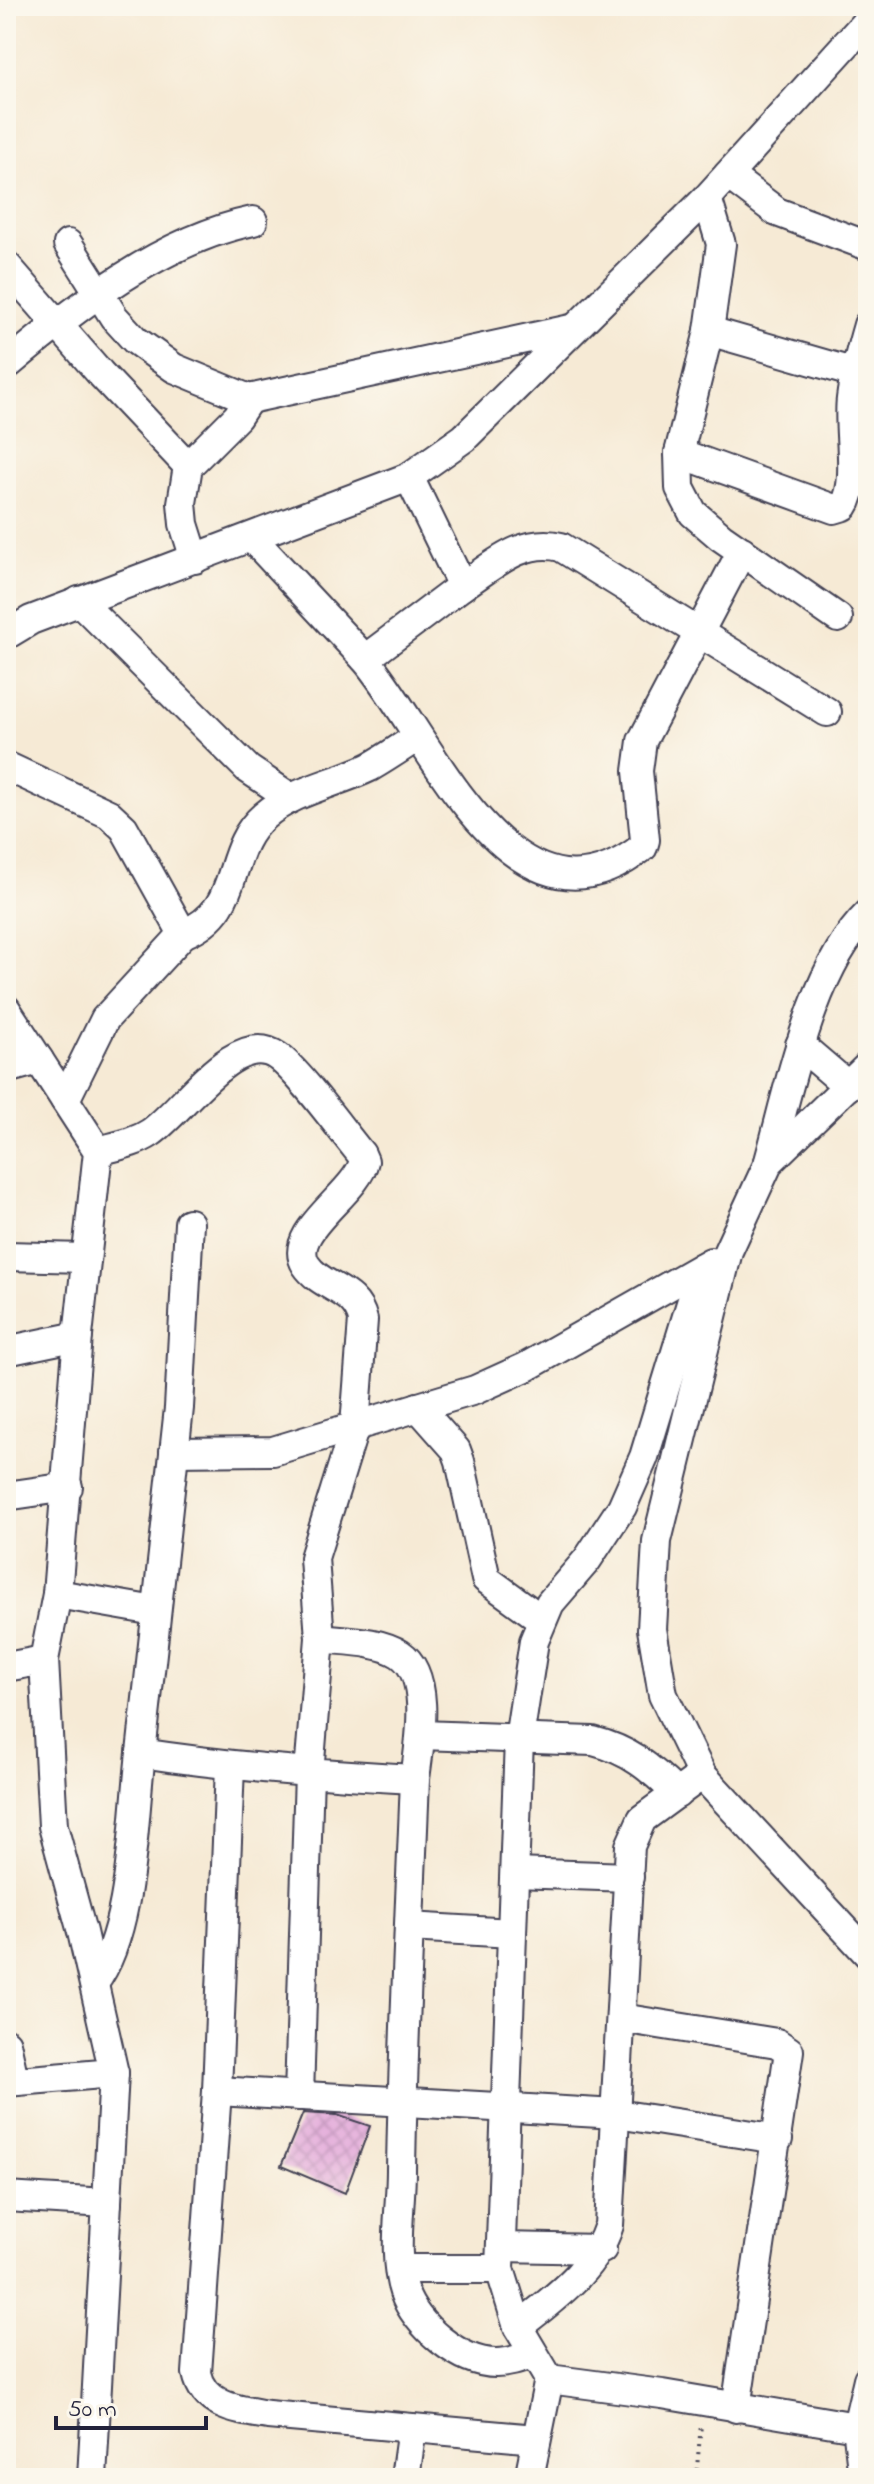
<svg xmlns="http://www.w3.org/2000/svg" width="874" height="2484" viewBox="0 0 874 2484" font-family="'Indie Flower',sans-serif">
	<defs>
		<pattern id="building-cross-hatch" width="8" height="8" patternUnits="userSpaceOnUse" patternTransform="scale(2)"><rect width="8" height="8" fill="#e5b0dc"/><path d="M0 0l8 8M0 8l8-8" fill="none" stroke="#c497be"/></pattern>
	</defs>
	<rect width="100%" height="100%" fill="#fbf7ec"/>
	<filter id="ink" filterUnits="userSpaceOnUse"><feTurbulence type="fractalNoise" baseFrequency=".0125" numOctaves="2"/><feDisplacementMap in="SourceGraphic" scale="16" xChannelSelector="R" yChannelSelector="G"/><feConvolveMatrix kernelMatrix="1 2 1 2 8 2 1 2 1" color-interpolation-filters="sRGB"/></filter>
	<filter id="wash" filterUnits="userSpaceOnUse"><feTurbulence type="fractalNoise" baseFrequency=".006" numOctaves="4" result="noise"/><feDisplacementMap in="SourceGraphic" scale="32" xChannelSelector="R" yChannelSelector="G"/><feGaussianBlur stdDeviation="1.8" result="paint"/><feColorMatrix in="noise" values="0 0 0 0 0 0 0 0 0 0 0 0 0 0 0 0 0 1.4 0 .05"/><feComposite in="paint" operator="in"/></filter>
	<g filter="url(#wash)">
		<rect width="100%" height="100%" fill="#f6ead5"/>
		<g id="blocks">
			<polygon fill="url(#building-cross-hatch)" points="303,2113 337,2115 370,2126 345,2193 281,2166"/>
		</g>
	</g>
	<g filter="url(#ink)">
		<use href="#blocks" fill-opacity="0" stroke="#424052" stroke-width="2"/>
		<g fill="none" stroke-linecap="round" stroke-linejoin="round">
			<g stroke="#424052" stroke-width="32">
				<g id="minor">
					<polyline points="728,175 777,212 868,246"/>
					<polyline points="707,198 721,244 709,331 679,453 680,488 693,513 721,537 838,618"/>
					<polyline points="68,244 114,317 135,340 174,368 249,399 571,329"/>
					<polyline points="6,265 100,373 188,466"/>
					<polyline points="709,331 855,373"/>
					<path d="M6,366C76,307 161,240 253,221"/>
					<path d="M679,453L834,509L844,506C860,483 847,428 851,399C854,374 861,349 868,325"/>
					<path d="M409,477L462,586C493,566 522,537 561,547L827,712"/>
					<polyline points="252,538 365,659"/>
					<polyline points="195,559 184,524 182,503 188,466 237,417 249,399"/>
					<path d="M462,586L365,659C431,736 512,950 643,847L645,840L638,771L642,741L742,551"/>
					<polyline points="79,601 248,769 291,798"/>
					<polyline points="6,635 31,620 409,477 464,438 707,198 868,20"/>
					<polyline points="6,766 109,814 124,828 183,934 105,1019 65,1100"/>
					<path d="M183,934C245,909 222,852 264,816C294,790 335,784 370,767C386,758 402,747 417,737"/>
					<polyline points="6,1009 98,1151 78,1336 57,1594 44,1660 53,1826 82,1932 114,2073 92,2478"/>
					<polyline points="800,1045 848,1086"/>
					<polyline points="868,1066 769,1162 728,1251 657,1541 652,1629 663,1695 702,1775 868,1954"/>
					<polyline points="6,1069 39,1060"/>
					<path d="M98,1151C116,1146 135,1143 150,1133C182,1112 236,1027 277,1056C299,1071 341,1130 361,1154L364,1161C357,1194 285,1232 306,1265C322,1289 356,1288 363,1320L355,1426L314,1558L320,1638"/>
					<path d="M769,1161C789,1088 812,968 868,914"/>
					<path d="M189,1223L179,1408L141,1753C232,1767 323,1774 415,1779C419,1746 433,1676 400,1654C378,1640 344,1641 320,1638L309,1773L299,2096"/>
					<polyline points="6,1256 86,1258"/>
					<polyline points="702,1267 644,1457 622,1507 587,1560 550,1603 534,1641 519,1739 500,2269 518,2327 549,2379 662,2394 868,2429"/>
					<polyline points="6,1351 78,1336"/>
					<polyline points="418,1407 456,1450 460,1461 486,1579 541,1619"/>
					<polyline points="174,1452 273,1451 475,1390 526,1367 711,1262"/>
					<polyline points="6,1496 68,1487"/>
					<polyline points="57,1594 155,1611"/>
					<polyline points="6,1667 44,1660"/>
					<path d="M421,1735L593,1741C629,1750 651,1768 677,1794"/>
					<path d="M230,1766L217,2091L197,2373C204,2407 238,2410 268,2415L536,2439"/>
					<path d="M415,1779C410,1910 403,2040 401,2170C401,2207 392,2257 404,2292C415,2325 460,2363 496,2363C509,2363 520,2359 532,2355"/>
					<polyline points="515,1873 629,1877"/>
					<polyline points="409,1927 512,1933"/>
					<path d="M94,1983C133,1932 133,1819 141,1753"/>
					<polyline points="621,2018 777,2043 789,2051 736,2408"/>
					<polyline points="6,2043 14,2080"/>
					<polyline points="6,2082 114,2073"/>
					<polyline points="217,2091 617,2114 778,2139"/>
					<polyline points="6,2197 107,2203"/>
					<polyline points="501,2247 602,2249"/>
					<polyline points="401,2269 500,2269"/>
					<path d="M518,2327C554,2298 595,2270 609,2225L630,1846L642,1819L702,1775"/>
					<polyline points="405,2478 412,2428"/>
					<polyline points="529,2478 549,2379"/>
					<polyline points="863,2478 857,2426 868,2379"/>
				</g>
			</g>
			<polyline stroke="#424052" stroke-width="4" stroke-dasharray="2 6" stroke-linecap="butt" points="696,2478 701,2425"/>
			<use href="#minor" stroke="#fff" stroke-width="28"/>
		</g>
	</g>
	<rect width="874" height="2484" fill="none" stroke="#fbf7ec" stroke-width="32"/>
	<path d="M56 2416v12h150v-12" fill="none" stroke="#22223b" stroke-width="4"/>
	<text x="68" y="2416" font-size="24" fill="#22223b" stroke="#fbf7ec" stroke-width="6" paint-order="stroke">50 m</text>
</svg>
